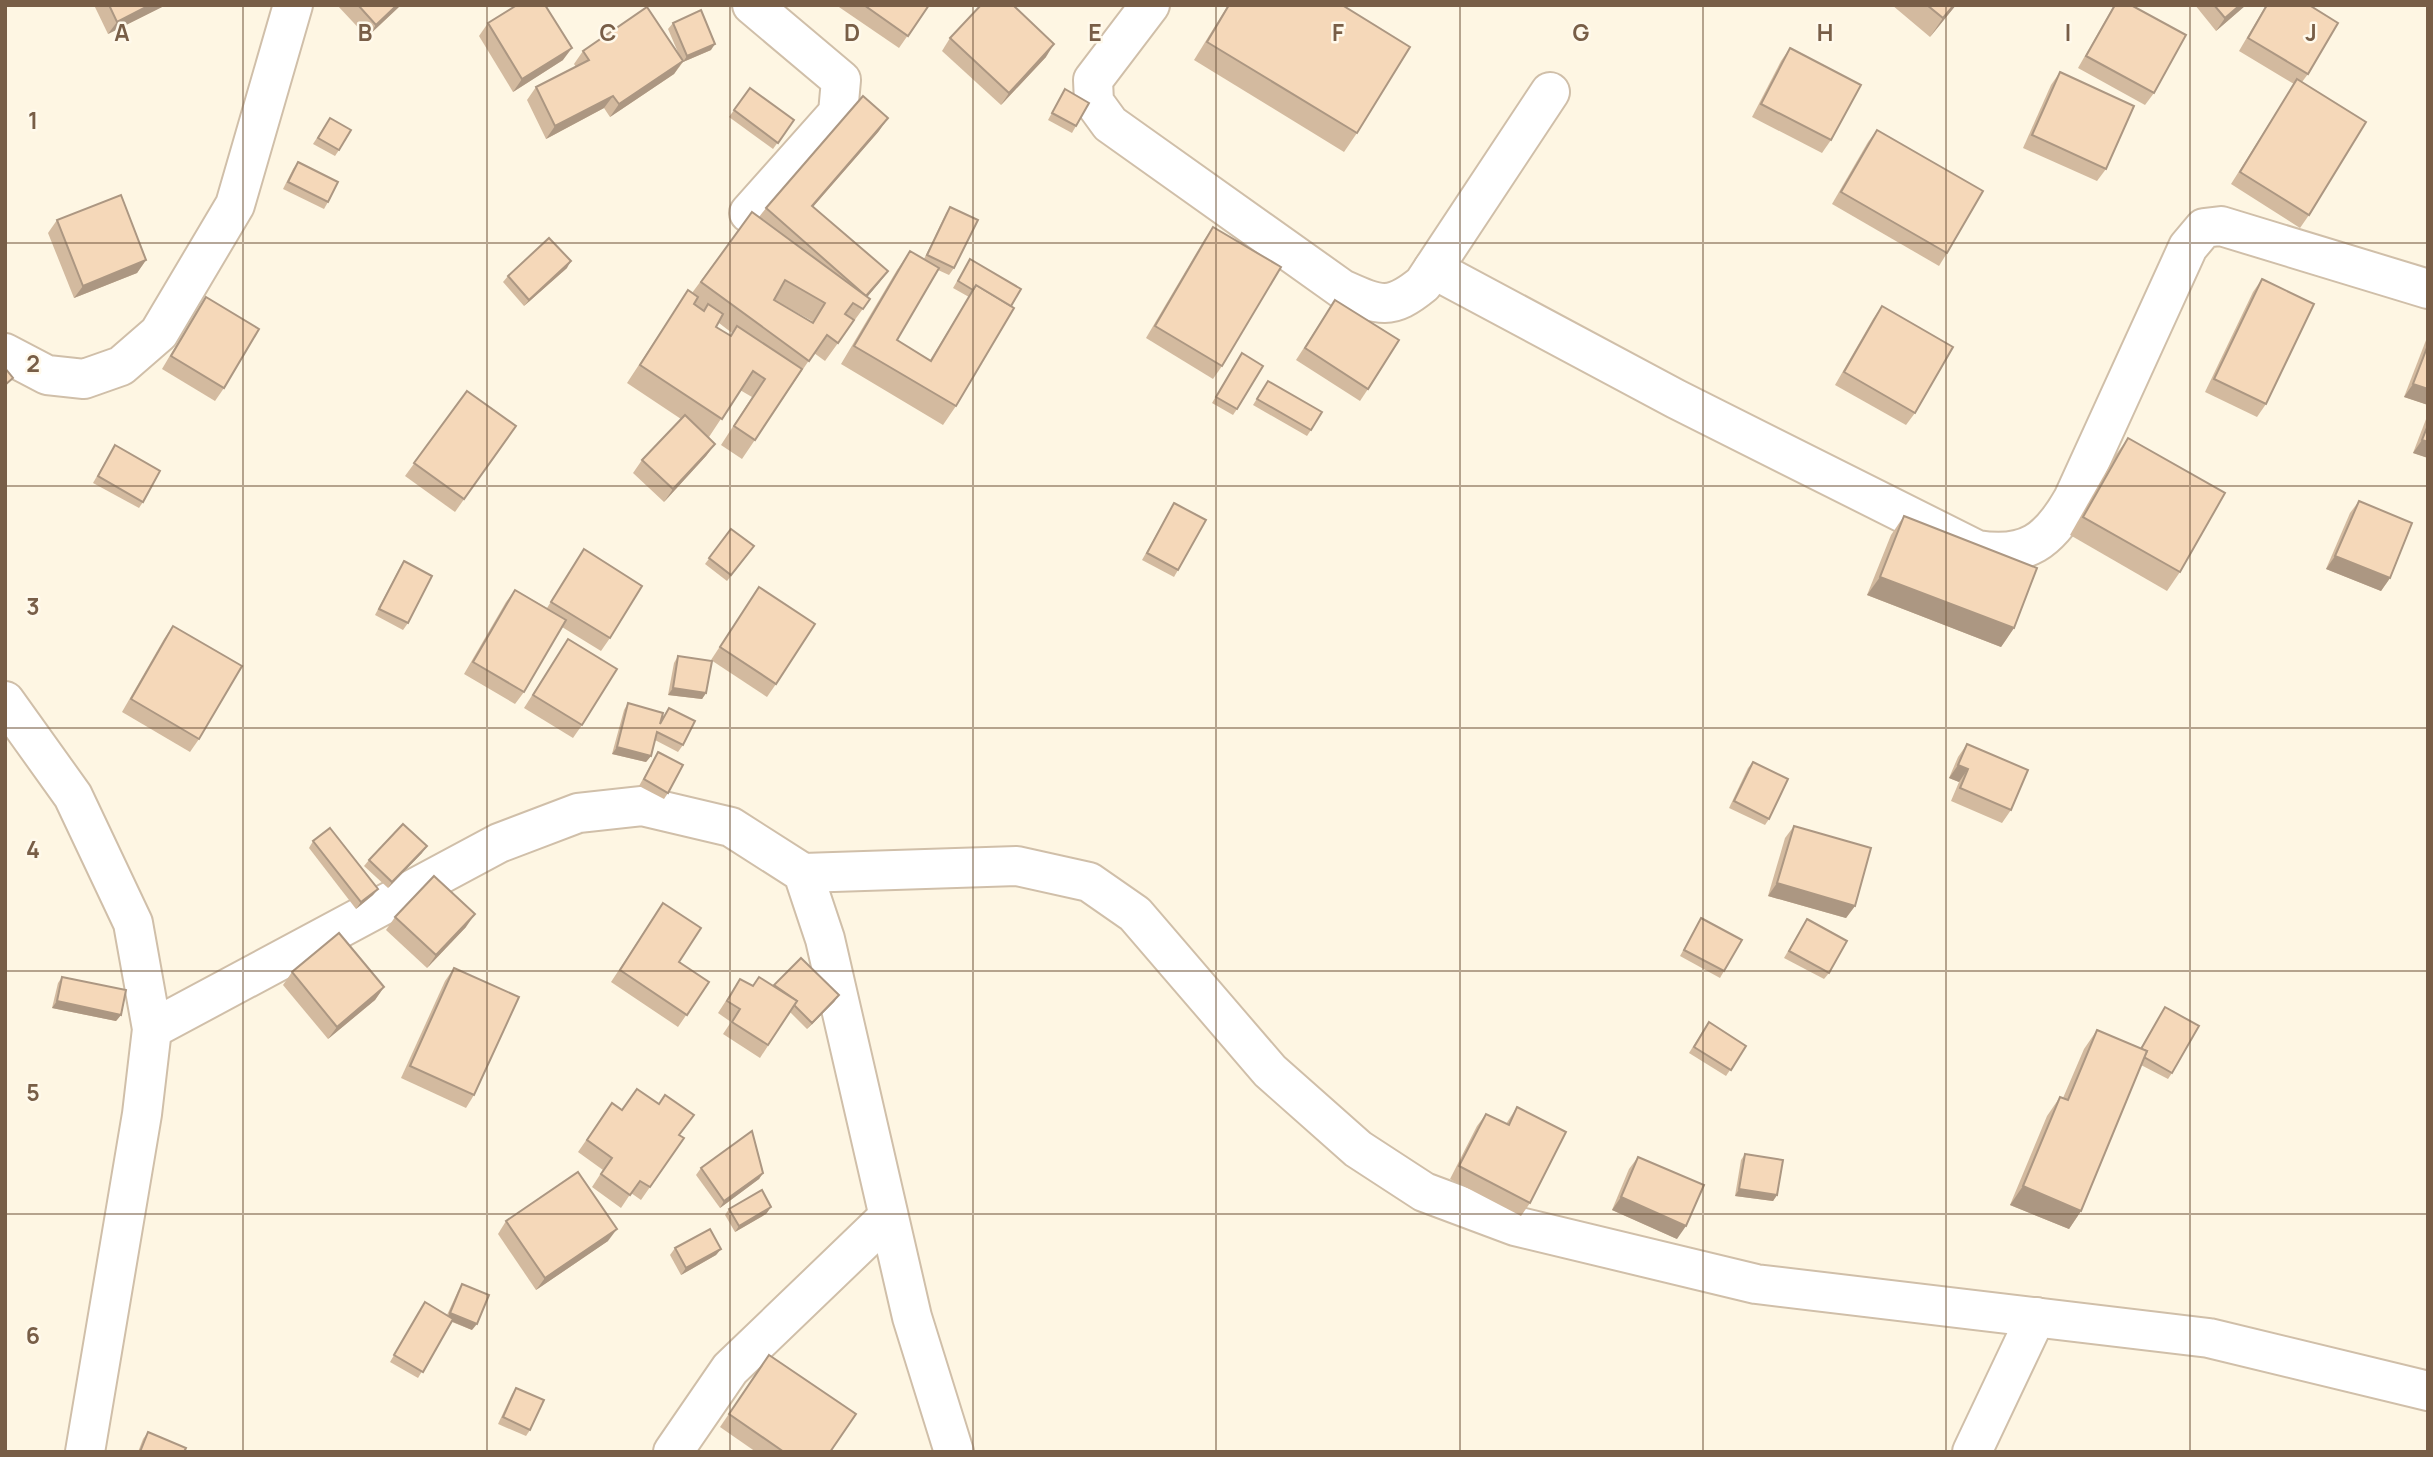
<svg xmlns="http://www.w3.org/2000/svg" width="2433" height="1457" viewBox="0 0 2433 1457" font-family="Manrope,sans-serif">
	<rect width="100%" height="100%" fill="#fef6e3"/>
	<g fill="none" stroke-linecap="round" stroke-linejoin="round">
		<g stroke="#d0bfa9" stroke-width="42">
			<g id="minor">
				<path d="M1150,5L1093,80L1094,102L1110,124L1342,289C1380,306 1390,311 1423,284L1550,92"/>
				<polyline points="749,213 838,113 841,80 752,5"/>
				<path d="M1433,269L1676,399L1977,550C2027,558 2049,541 2073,499L2188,247L2204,228L2221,226L2428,289"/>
				<polyline points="5,353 47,375 84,379 121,366 159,333 235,205 293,5"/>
				<polyline points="5,701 73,796 133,923 152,1029 142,1114 85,1452"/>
				<polyline points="803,873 1017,866 1089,882 1135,914 1270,1071 1358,1149 1424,1192 1515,1226 1756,1284 2209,1338 2428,1391"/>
				<polyline points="152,1029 499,843 578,813 642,806 731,827 803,873 825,939 912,1317 954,1452"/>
				<polyline points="673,1452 730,1369 887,1218"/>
				<polyline points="1972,1452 2036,1317"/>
			</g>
		</g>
		<use href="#minor" stroke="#fff" stroke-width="38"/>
	</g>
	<g fill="#d3ba9f" fill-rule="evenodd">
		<polygon points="94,5 166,5 108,34"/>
		<polygon points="337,5 401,5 367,37"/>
		<polygon points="836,5 929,5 899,48"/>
		<polygon points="1228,5 1342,5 1357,133 1344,152 1194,60"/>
		<polygon points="1892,5 1956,5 1930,37"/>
		<polygon points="2114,5 2131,5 2154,93 2145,105 2078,68"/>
		<polygon points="2195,5 2246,5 2216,31"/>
		<polygon points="2266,5 2309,5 2308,74 2302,82 2309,215 2300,228 2231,184 2294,84 2239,51"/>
		<polygon points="488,23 563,60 513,92 479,36"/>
		<polygon points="673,23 711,50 683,62 674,74 610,117 604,108 546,139 527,100 536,87 576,67 574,64 583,51 680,57 668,29"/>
		<polygon points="950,38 1046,57 1001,105 942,51"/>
		<polygon points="1790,48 1831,140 1822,153 1752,117 1781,61"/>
		<polygon points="2060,72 2106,169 2097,181 2023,148 2051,85"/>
		<polygon points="750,88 794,120 773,149 729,117"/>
		<polygon points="1065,89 1076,126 1072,133 1048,120"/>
		<polygon points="330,118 339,150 335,156 313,144"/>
		<polygon points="1877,130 1947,253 1939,266 1832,204 1868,142"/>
		<path d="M879,131L813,207L888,271L867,297L870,299L825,361L814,353L742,459L721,445L752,397L740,390L709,437L715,444L706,456L664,502L633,473L642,460L681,419L627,383L688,290L692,293L752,212L759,217L766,208ZM774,300L812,321L811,322ZM719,323L732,333L730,336L716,327Z"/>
		<polygon points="298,162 328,202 324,209 283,189 293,169"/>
		<polygon points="950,207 954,268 949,275 938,270 897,340 930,360 969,297 953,288 970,259 1021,289 956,406 943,425 841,364 897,270 910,251 924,259 946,213"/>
		<polygon points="57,220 146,260 137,273 74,298 48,233"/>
		<polygon points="1213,227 1222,366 1213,379 1146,338 1204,240"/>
		<polygon points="567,268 524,306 503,282 508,276"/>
		<polygon points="2262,279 2266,404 2257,417 2205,392 2253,292"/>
		<polygon points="206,297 224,388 215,401 162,369 197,310"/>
		<polygon points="1335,300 1368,389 1360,401 1296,360"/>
		<polygon points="1882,306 1915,413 1906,425 1835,385 1873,319"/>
		<polygon points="2428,335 2428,405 2404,397"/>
		<polygon points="1242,353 1237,409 1233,415 1212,403"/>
		<polygon points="1268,381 1311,430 1307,436 1253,405"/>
		<polygon points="467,391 516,426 455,512 405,476"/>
		<polygon points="2428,414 2428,458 2413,453"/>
		<polygon points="2128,438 2180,572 2167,591 2070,535 2115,456"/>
		<polygon points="115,445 143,502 139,508 93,483"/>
		<polygon points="2359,501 2390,578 2381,591 2326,569 2350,513"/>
		<polygon points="1174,503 1178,570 1174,577 1142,560"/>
		<polygon points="1904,516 2014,628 2001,647 1867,595 1891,535"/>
		<polygon points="731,529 749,553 727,581 705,564"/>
		<polygon points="584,549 610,638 601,651 562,627 524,692 515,704 464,674 506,602 515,590 547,608"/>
		<polygon points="404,561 408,623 403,630 375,615 400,567"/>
		<polygon points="759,587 776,684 767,697 711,660"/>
		<polygon points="173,626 199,739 190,752 122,712 164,639"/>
		<polygon points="568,639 582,725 573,738 524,708"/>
		<polygon points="678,656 706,693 702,699 668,695 674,663"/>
		<polygon points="628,703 661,721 669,708 683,745 678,752 655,740 651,756 646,762 612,754 624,710"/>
		<polygon points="1967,744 2011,810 2002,823 1951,801 1959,782 1949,778 1958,757"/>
		<polygon points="658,752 668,793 664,799 639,786"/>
		<polygon points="1753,762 1769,819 1765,825 1729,808 1748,768"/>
		<polygon points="1794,826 1855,906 1846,918 1768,896 1785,838"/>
		<polygon points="313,841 378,889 373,895 356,909 309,848"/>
		<polygon points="422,853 388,888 364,866 369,860"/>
		<polygon points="655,915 679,962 709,982 678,1027 611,982"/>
		<polygon points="395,917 466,927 427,968 386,930"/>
		<polygon points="1701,918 1724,971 1720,978 1680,956"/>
		<polygon points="1807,919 1829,973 1824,979 1784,958"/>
		<polygon points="454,968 474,1095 466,1108 401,1078 445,981"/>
		<polygon points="292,972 384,987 375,1000 328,1039 283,985"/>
		<polygon points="62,977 121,1015 116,1021 52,1008 58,983"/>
		<polygon points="740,979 752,986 773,986 839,995 834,1002 807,1029 790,1012 760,1058 723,1034 731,1022 718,1013"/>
		<polygon points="2165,1007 2172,1073 2168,1079 2141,1065 2081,1211 2069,1229 2010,1205 2047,1116 2060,1097 2063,1098 2084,1049 2097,1030 2141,1048"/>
		<polygon points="1704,1029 1746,1046 1726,1076 1689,1053"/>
		<polygon points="612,1103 622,1110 684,1138 641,1200 631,1193 621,1208 592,1187 603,1170 578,1152"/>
		<polygon points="1517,1107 1530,1203 1521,1216 1450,1179 1477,1126 1486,1114 1506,1124"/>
		<polygon points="1745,1154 1777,1195 1773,1201 1735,1196 1741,1160"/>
		<polygon points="1638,1157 1677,1239 1612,1210 1629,1169"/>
		<polygon points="701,1168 763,1173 759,1179 720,1208 696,1175"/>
		<polygon points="771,1207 766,1214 735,1232 725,1215 729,1209"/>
		<polygon points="506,1221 608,1241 536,1290 498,1234"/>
		<polygon points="675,1248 721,1249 716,1255 681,1275 670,1255"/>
		<polygon points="462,1284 472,1330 452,1322 418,1378 390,1362 425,1302 447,1315 458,1291"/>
		<polygon points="769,1355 830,1452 756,1452 720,1427"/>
		<polygon points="516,1388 530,1430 526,1436 498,1424 512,1394"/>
		<polygon points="148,1432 184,1452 138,1452 143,1439"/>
	</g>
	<g fill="#ac9782">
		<polygon points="150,5 166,5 108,34 117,22"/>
		<polygon points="397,5 401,5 367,37 376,25"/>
		<polygon points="1954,5 1956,5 1930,37 1943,18"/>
		<polygon points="2240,5 2246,5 2216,31 2225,18"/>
		<polygon points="715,44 711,50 683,62 687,56"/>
		<polygon points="1054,44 1046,57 1001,105 1009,93"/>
		<polygon points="572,48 563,60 513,92 522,79"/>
		<polygon points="683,61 674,74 610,117 619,104"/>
		<polygon points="613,96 604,108 546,139 555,126"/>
		<polygon points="888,118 879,131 803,218 812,206"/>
		<polygon points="146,260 137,273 74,298 83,286"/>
		<polygon points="571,261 567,268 524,306 529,300"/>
		<polygon points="888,271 879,283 857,309 866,296"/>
		<polygon points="2413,384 2428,389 2428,405 2404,397"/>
		<polygon points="2422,440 2428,442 2428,458 2413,453"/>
		<polygon points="715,444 706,456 664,502 673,489"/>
		<polygon points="2335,556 2390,578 2381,591 2326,569"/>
		<polygon points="1880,577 2014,628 2001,647 1867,595"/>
		<polygon points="673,688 706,693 702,699 668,695"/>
		<polygon points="617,747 651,756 646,762 612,754"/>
		<polygon points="1958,765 1968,769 1959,782 1949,778"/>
		<polygon points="427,846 422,853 388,888 392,882"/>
		<polygon points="1777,883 1855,906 1846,918 1768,896"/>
		<polygon points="378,889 373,895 356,909 361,902"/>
		<polygon points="475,914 466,927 427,968 436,955"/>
		<polygon points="384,987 375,1000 328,1039 337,1027"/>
		<polygon points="839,995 834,1002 807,1029 812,1023"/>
		<polygon points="57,1001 121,1015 116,1021 52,1008"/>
		<polygon points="763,1173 759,1179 720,1208 724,1201"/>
		<polygon points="2023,1186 2081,1211 2069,1229 2010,1205"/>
		<polygon points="1739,1189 1777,1195 1773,1201 1735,1196"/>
		<polygon points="1621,1197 1686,1226 1677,1239 1612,1210"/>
		<polygon points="771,1207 766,1214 735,1232 739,1226"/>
		<polygon points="617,1229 608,1241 536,1290 545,1278"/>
		<polygon points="721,1249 716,1255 681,1275 686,1268"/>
		<polygon points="450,1313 477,1324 472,1330 446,1319"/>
	</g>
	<g fill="#f5d8b9" stroke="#ac9782" stroke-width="2" fill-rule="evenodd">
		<polygon points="109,5 150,5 117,22"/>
		<polygon points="358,5 397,5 376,25"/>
		<polygon points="517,5 545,5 572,48 522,79 488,23"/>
		<polygon points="864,5 929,5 908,36"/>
		<polygon points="981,5 1013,5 1054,44 1009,93 950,38"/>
		<polygon points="1229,5 1342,5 1410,47 1357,133 1207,42"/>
		<polygon points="1927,5 1954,5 1943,18"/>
		<polygon points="2115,5 2131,5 2186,35 2154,93 2086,56"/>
		<polygon points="2214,5 2240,5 2225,18"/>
		<polygon points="2267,5 2309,5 2338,23 2308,74 2248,38"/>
		<polygon points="647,7 683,61 619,104 613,96 555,126 536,87 589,60 583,51"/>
		<polygon points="701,10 715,44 687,56 673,23"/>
		<polygon points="1790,48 1861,85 1831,140 1761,104"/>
		<polygon points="2060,72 2134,106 2106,169 2032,135"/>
		<polygon points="2297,79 2366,122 2309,215 2240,172"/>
		<polygon points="750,88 794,120 778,143 734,110"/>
		<polygon points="1065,89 1089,103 1076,126 1052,113"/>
		<polygon points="863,96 888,118 812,206 888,271 866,296 766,208"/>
		<polygon points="330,118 351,130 339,150 318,138"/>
		<polygon points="1877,130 1983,191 1947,253 1841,192"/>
		<polygon points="298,162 338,182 328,202 288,182"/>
		<polygon points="121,195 146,260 83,286 57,220"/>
		<polygon points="950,207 978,220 954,268 927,255"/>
		<path d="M752,212L870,299L863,309L853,303L845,314L854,320L838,343L827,335L809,361L701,282ZM785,280L825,303L813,323L774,300Z"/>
		<polygon points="1213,227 1281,267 1222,366 1155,326"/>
		<polygon points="549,238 571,261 529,300 508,276"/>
		<polygon points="910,251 939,268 897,340 931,361 976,285 1014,308 956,406 854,346"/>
		<polygon points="970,259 1021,289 1011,306 976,285 973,290 958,281"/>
		<polygon points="2262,279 2314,304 2266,404 2214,379"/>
		<polygon points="688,290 698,297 694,304 704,311 708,304 723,314 716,327 731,336 737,326 802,369 755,440 734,426 765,379 753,371 722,419 640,365"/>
		<polygon points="206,297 259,329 224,388 171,356"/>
		<polygon points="1335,300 1399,340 1368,389 1305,348"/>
		<polygon points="1882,306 1953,347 1915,413 1844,372"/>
		<polygon points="2428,345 2428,389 2413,384"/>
		<polygon points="1242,353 1263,366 1237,409 1216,397"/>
		<polygon points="5,368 13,378 5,385"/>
		<polygon points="1268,381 1322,412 1311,430 1257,399"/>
		<polygon points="467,391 516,426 464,499 414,463"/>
		<polygon points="685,415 715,444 673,489 642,460"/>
		<polygon points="2428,425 2428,442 2422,440"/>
		<polygon points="2128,438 2225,493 2180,572 2083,517"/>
		<polygon points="115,445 160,471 143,502 98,476"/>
		<polygon points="2359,501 2412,523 2390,578 2335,556"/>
		<polygon points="1174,503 1206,520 1178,570 1147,553"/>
		<polygon points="1904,516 2037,568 2014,628 1880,577"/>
		<polygon points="731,529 754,546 731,575 709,558"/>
		<polygon points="584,549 642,586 610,638 551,602"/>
		<polygon points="404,561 432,576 408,623 379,609"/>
		<polygon points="759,587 815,624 776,684 720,647"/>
		<polygon points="515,590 566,620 524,692 473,662"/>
		<polygon points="173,626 242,666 199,739 131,699"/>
		<polygon points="568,639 617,669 582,725 533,695"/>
		<polygon points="678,656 712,661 706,693 673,688"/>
		<polygon points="628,703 663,713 660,724 669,708 695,721 683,745 657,732 651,756 617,747"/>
		<polygon points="1967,744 2028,770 2011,810 1960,788 1968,769 1958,765"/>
		<polygon points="658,752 683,765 668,793 644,779"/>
		<polygon points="1753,762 1788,779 1769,819 1734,801"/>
		<polygon points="403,824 427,846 392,882 369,860"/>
		<polygon points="1794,826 1871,848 1855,906 1777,883"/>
		<polygon points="330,828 378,889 361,902 313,841"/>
		<polygon points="434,876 475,914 436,955 395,917"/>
		<polygon points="663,903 701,928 679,962 709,982 687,1015 620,970"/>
		<polygon points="1701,918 1742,940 1724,971 1684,950"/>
		<polygon points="1807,919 1847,941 1829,973 1789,951"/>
		<polygon points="339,933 384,987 337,1027 292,972"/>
		<polygon points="801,958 839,995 812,1023 794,1005 797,1001 774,985"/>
		<polygon points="454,968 519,997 474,1095 410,1066"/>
		<polygon points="62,977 126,990 121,1015 57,1001"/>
		<polygon points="759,977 797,1001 768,1045 732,1022 740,1009 727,1001 740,979 753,986"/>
		<polygon points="2165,1007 2199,1026 2172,1073 2144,1057 2147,1051 2141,1049"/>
		<polygon points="1709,1022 1746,1046 1731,1070 1694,1047"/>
		<polygon points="2097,1030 2147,1051 2081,1211 2023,1186 2060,1097 2068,1100"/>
		<polygon points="637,1089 659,1104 665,1095 694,1115 679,1135 684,1138 650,1187 640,1181 630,1195 601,1174 612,1158 587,1140 612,1103 622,1110"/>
		<polygon points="1517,1107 1566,1132 1530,1203 1459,1166 1486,1114 1509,1125"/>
		<polygon points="752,1131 763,1173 724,1201 701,1168"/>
		<polygon points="1745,1154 1783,1160 1777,1195 1739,1189"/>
		<polygon points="1638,1157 1704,1185 1686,1226 1621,1197"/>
		<polygon points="578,1172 617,1229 545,1278 506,1221"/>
		<polygon points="762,1190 771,1207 739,1226 729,1209"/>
		<polygon points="710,1229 721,1249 686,1268 675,1248"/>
		<polygon points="462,1284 489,1295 477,1324 450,1313"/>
		<polygon points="425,1302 453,1319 423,1372 394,1355"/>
		<polygon points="769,1355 856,1414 830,1452 784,1452 729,1414"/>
		<polygon points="516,1388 544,1400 530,1430 503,1417"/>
		<polygon points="148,1432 186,1448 184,1452 140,1452"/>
	</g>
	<path fill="none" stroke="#785e47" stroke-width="2" stroke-opacity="0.55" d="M243,5V1452M487,5V1452M730,5V1452M973,5V1452M1216,5V1452M1460,5V1452M1703,5V1452M1946,5V1452M2190,5V1452M5,243H2428M5,486H2428M5,728H2428M5,971H2428M5,1214H2428"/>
	<g font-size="23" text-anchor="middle" font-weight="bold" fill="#785e47" stroke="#fff9eb" stroke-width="5" stroke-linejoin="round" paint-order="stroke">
		<text x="122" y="41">A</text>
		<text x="365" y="41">B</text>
		<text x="608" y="41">C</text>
		<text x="852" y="41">D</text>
		<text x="1095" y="41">E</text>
		<text x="1338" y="41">F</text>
		<text x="1581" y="41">G</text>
		<text x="1825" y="41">H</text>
		<text x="2068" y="41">I</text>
		<text x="2311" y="41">J</text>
		<text x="33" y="129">1</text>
		<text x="33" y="372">2</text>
		<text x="33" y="615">3</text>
		<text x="33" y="858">4</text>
		<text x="33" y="1101">5</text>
		<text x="33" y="1344">6</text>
	</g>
	<rect width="2433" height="1457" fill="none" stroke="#785e47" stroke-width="14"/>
</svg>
